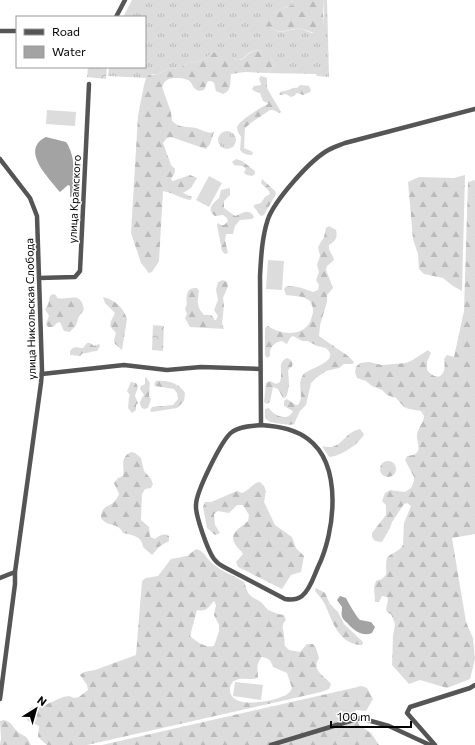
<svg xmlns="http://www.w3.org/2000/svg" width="475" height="745" viewBox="0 0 475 745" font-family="Commissioner,sans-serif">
	<defs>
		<pattern id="grass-tufts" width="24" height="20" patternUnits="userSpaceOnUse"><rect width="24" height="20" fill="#dcdcdc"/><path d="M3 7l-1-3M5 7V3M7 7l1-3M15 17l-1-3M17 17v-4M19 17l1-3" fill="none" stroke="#bbb"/></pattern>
		<pattern id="forest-firs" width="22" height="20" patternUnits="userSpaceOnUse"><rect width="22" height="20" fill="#dcdcdc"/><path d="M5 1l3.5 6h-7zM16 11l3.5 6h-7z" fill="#bbb"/></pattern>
		<pattern id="park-crowns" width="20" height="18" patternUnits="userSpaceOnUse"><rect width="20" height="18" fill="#dcdcdc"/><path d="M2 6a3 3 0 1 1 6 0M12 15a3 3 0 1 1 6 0" fill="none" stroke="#bbb"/></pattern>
	</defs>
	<rect width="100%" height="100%" fill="#fff"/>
	<g fill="url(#grass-tufts)">
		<path d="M132,0H292L293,5C280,8 273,13 270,26C280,37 288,28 300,29C304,29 308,32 312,33L324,24C324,18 324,5 323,0H327L329,77L317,76L316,74L268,73L274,65C271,55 260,46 249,53C245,56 244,59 238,60L216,51L200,61L189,63L179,68L168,69L158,74H152L146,78L108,76L109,67H145V17H123Z"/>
		<circle cx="227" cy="140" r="9"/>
	</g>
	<g fill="url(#forest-firs)" fill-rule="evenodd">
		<path d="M292,0H323C324,5 323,9 323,14C324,20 324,24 323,30L318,33C312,33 307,30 301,29C289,27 280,37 270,26H264L259,22L261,16L266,14L272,17L281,9L293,5Z"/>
		<path d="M216,51L230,53C232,56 234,60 239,60C244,60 246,55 250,53C261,46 271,55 274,65L268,73L245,72L231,74C230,82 232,91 223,94L216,91L214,83L211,81H208L204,90L199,91C191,88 193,82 188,80C186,79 183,79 181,78C172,78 166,77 162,87L171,112L172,121C181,129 186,126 196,128C203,130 207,134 214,132L210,144L206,149L171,137L167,138L163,143L171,165L175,169V172L171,179L172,181H173L190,175L197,178L191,188L183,193L192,197L191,200C181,199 174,193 163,191L159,261L152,272L149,273L141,263L131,233L138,116L144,85L146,78L149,75L158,74L168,69L179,68L189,63L200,61Z"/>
		<path d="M261,76L267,78V88L281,112L279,113L273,110H270L252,122L245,128L244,148L253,152L252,155C247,155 243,154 240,150L241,137L238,132L237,127C241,119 260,108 268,104V103L263,101L260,93L254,91L252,89L254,86L261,85V84L259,79Z"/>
		<path d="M300,85L309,86L311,90L310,92L303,95L297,93L294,96L291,97L286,94L281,95L279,94L282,91C288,92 291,87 297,88Z"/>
		<path d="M236,159L242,161L255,171V174L252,176L247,175L244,173L246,169C242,164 239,167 234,165L232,162Z"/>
		<polygon points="465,175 462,291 453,286 443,278 424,274 419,269 418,254 413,239 408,182 419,177 454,178"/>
		<polygon points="262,179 275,191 276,194 264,215 261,216 254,207 254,205 261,203 265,197 270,194 269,191 261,183"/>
		<path d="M475,180V534L452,538L466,622L473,638L475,659L470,679L447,688L420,680L409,684L392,665L393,636L395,624L391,614L388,613L386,610L388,599L387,597L382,596L379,602H375L374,587L376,581L382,579L386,575C387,570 385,564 387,558C390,553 398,553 403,545L404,523L411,506L407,503L404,504L392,522L390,528L382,542L375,541L372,537V533L386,515V505L382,501L385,493L390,490L405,492L411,488L414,481V477L405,460L407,456C428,454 413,441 418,431C420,425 424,422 424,416L421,411L409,409L404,407L396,398L387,395L382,390L372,386L366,381L357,378L355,372L356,367L360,363L369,362L382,365L406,363L411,361L428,350L431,353L427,362V370C439,384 447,374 444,359L447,355L454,357L464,311L468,182Z"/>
		<path d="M229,188L230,189V195L224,201V208L235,216C242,214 247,208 253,215L254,217L252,219L240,220L235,226L233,234H226L225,240L228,253L225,254L222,251L217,225L218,223L221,225H224L228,221L227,218L223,215L215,216C206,209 213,203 219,198L221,190Z"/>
		<path d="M329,226L336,230C338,238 335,241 329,245C328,252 333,254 334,260L327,266L326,270L333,288L327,295V302L320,325L319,336L348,356L354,362L353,364H344L339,368L326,371L316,378L311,383L306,405L300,411L294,424C289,426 276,423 270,422L265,418V409L269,408C274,416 288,422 293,411L284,406V401L287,399L296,405H298C305,396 296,385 303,375C308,368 342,362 326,348L317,346L308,341H302L293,336L290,338L287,344L282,341C274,342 269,348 270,356L267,358L265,355V329L266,327L268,326C282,336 308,337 312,316C314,311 313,306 310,301L303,297L286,295L284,289L287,286C296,286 304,288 313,292L318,290L319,285L316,280L319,272L317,265L320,256L318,247L324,237L326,228Z"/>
		<path d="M223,280L227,282L228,286L223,298L224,305L222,324L224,329L190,327L185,318L187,314L185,309L187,304C186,296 186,287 197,288L199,291C197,301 197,308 204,315H211L214,318V320H216L218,316L214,310L218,300L216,290L218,282Z"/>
		<path d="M53,294L56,295L57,298C69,301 81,290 84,310L79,316L76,325L70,332L64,331L60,322L57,323L53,327H48L46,324L49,316L45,309L48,305L50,296Z"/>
		<path d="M103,297C115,300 123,307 127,319L122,350L115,344L114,340L116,333L110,326L111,321L115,313L105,303Z"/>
		<path d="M87,343H90L94,346L99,344L100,346L97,351C91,351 88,354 83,353L80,356L70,355V351C74,345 77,348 83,348Z"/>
		<path d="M287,358L291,360C295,368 290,366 288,371C289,380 290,389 286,397L283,398L278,389L273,387L270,402L267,404L264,402L266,383L270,381L276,384L280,382C284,372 276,363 287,358Z"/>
		<path d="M146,377L150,383C149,387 150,391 149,396L151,399L148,408L144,409L142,408C138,402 141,400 144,395L140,389L141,386L145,384V378Z"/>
		<path d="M156,381C167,380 179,383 185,393L184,401L177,408L152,412L150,411L152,407L173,405L178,399L177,393L174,389L155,386L154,384Z"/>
		<path d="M131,382L136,383C140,389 136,390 135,396L138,403L136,405V410L132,413L128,408C129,403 128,400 130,395L127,391Z"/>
		<path d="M360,429L364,434C360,444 339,457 329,457L322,446C342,452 343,432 360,429Z"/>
		<path d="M131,452L135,453L141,458L144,471L151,479L153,484L151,488L145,489L142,494L141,520L149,527L150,537L155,539C160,535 163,533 169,536V541L160,546L152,555L143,547C142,536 132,535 123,533C117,521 108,528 101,518C101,502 113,510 119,494L114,483L118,478L123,476C125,466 119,458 131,452Z"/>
		<circle cx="388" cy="469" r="8"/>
		<path d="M260,482L264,486L266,491L264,502L275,525L292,537L296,548L304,556L301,572L291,575L282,589L238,567L236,562L243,554C241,550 237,548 235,544C228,533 242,527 248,521L249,515L243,505H237L229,513L218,511L214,514L215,525L220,533L215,535L207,528L203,507L205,502H211L237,491L242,493C250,490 252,483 260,482Z"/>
		<path d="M196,549C203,551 204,554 208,559C218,571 232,574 244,582L248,593L252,597L261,602L268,610L278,614L284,615L286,620C280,627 284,628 284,636C285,639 284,642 285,646L289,650L300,652L307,644H313L316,648L319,658C311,671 324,675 331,684L329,689L321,692L87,745H47L38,737L39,726L28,721L25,716L28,711L32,707L36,709L63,697L69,696L74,698L79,697L88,690L87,685L80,675L84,672L95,670L136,655L142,581L146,578L158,576L171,559L187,556ZM214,601L216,605L214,615L219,625V631L214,646C205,648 197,642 190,636L197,610C208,612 207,608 214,601ZM262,657C268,658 271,660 273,667L287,673L292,688C291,691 289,693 286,695C275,701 229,711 230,689C230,686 232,682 234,681C241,676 251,681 258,678C258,669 255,665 262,657Z"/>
		<path d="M316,588L325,593L330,604L338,612L344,624L363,642L362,645C340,645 333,623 326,607C324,601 319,596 315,591Z"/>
		<polygon points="362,686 367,688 373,699 366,711 355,710 359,725 371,733 379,745 102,745"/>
		<path d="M4,720C13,723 11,725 17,731C24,738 25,732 31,745H0L1,738L0,721Z"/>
	</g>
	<g fill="url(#park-crowns)">
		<polygon points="88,67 107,67 106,79 87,77"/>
		<polygon points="153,325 164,326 163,351 152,350"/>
	</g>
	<g fill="#dcdcdc">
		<polygon points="47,110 76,112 75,126 46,124"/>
		<polygon points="209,176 222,183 209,207 196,200"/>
		<polygon points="268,260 284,261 282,290 266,289"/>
		<polygon points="235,682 263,685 261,700 233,696"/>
	</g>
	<g fill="#a3a3a3">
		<path d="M46,137L66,142C77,158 73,178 73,196L70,197V186L68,185L60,192C50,179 19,150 46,137Z"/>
		<path d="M340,596L346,598C349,604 356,616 360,620L371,622L375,627L372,633C363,637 355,631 349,625C347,622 344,621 342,617C341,614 342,611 342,607L337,600Z"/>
	</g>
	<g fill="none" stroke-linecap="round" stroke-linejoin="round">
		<g stroke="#555" stroke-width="4.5">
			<polyline points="116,17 125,0"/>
			<polyline points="0,31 17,31"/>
			<polyline points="0,159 30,198 37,216 42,370 41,383 15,572 0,578"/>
			<polyline points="39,278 75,277 80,271 89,84"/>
			<polyline points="42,374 124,365 167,370 201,367 260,369"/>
			<path d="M261,425C277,426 295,429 308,439C343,465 335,532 318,567C314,576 310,590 302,596C297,600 291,600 285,599L224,567C220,565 217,563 214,559C208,551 195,515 196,505C196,492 222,439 232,432C240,426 252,426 261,425Z"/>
			<path d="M261,425L260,276C261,257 262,237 268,219C275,200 308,163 325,152C331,148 338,146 345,143L475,109"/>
			<polyline points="0,699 15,584 15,572"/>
			<polyline points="271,745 360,718 389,726 430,745"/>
			<polyline points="435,745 407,713 410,707 470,688 475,685"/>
		</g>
	</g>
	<g text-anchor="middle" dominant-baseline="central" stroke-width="3" stroke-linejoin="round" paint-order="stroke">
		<g font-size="11" fill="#000" stroke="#fff">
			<text transform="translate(74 199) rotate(-87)">улица Крамского</text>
			<text transform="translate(30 309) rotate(-91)">улица Никольская Слобода</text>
		</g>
	</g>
	<rect x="16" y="16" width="130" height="52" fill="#ffffff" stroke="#999999"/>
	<rect x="24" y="29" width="20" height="6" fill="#555555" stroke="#999999"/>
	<text x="52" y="36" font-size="12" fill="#000000">Road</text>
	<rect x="24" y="46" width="20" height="12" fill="#a3a3a3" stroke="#999999"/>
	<text x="52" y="56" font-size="12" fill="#000000">Water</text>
	<g transform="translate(36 709) rotate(37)" stroke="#ffffff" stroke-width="3" paint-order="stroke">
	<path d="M0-3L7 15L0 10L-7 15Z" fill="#000000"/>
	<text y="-6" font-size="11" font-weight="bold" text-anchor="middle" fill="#000000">N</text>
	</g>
	<path d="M331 721v6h80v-6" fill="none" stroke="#000000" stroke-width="2"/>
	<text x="337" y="721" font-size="12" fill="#000000" stroke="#ffffff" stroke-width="3" paint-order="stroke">100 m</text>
</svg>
